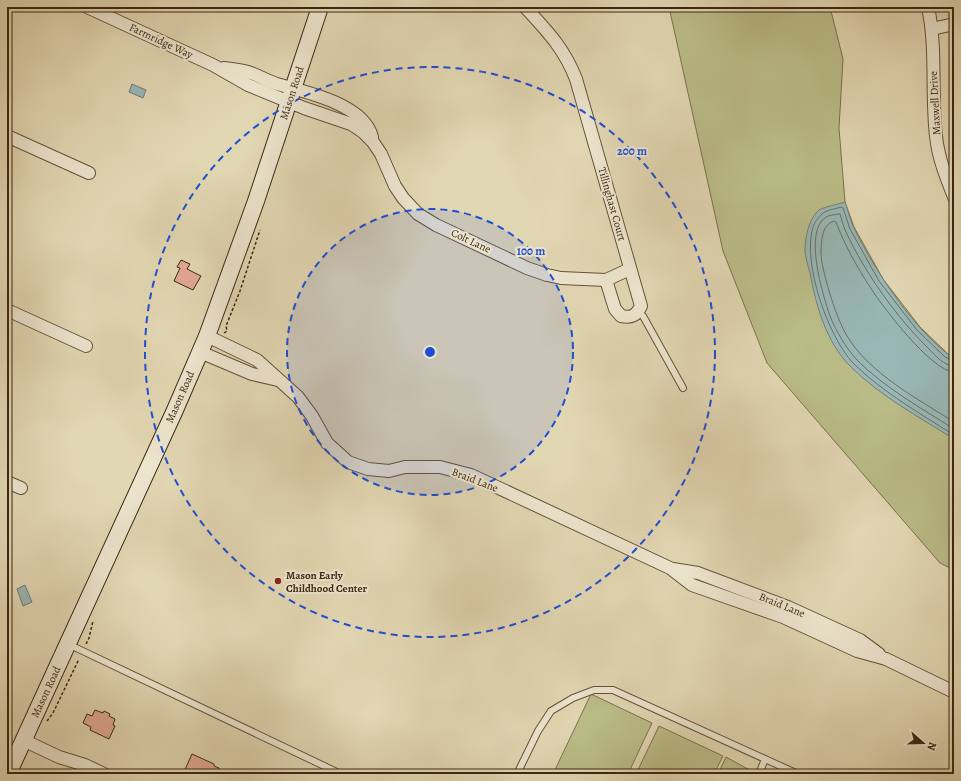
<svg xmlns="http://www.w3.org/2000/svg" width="961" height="781" viewBox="0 0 961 781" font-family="Alegreya,serif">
	<rect width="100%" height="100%" fill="#e2d7b3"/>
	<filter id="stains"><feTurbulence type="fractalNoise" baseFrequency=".005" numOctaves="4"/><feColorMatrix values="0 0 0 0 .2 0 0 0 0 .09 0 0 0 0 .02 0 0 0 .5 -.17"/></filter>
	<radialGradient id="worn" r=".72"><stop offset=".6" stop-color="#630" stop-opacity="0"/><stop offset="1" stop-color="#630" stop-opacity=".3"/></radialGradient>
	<g fill="#babc88" stroke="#7a724d">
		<polygon points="669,7 830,7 843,59 839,128 845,202 854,227 883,279 920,327 948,354 954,358 954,570 940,563 767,363 723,251"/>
		<polygon points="591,694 652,723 628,774 553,774"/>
		<polygon points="659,726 723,756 714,774 636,774"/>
		<polygon points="726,757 757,774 718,774"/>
	</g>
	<g fill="#98b7b6" stroke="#737d74">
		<polygon points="132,84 146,90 143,98 129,92"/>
		<path d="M845,202C848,210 850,220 854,228C873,268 917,335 954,358V439C919,417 880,396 850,366C826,342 816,305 810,273C808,266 806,259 805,252C805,238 808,220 819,210C824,207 839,204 845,202Z"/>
		<polygon points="25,585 32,602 23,606 17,589"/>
	</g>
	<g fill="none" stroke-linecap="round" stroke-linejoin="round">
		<g stroke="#6a6f64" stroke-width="1">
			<path d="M954,361L945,357L917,330L879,281L850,229L843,208L841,207C835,209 825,210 821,215C818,218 814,223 813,227C802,263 828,336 853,363C857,367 862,371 866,375C893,398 924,416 954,435"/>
			<path d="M954,366C944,366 936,356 929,349C897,318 865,273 846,232C843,226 842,220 840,214H838C834,215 829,215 826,217C803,231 823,296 830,316C836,331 846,348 857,360C885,388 921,408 954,429"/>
			<path d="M954,372C931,371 882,306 870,287C857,267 844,244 836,222L834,221C822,225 822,238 821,249C820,260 826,280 829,291C834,307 839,322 847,336C870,374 918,399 954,422"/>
		</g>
	</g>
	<g fill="#e2a996" stroke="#3b2712">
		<polygon points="181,260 190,264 187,269 201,276 193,290 174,281 180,268 177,267"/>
		<polygon points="95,710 103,713 104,711 110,714 109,716 115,719 113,725 115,726 109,739 90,730 91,727 83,723 87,714 92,716"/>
		<polygon points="192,754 214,764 214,766 219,768 216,774 183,774"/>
	</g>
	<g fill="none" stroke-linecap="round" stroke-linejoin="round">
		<g stroke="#65533a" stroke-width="8">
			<g id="lane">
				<polyline points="638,312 643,316 683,388"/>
				<polyline points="68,644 341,774"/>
				<polyline points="517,774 538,731 551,711 573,698 594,690 613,690 798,774"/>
				<polyline points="759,774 765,759"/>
			</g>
		</g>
		<g stroke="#65533a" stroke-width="14">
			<g id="street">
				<polyline points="87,7 213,65 248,85 304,108 351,124 363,132 373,142 381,154 395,186 403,198 418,214 436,225 527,268 547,275 561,278 606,280 630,269"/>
				<path d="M525,7C547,31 564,48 576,79L641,306C636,316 632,318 621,316L615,309L606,280"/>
				<path d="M928,7C937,49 931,93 936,136C938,157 946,177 954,197"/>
				<polyline points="932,29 954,24"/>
				<path d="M224,68C232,69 240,70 248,72C258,75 267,81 277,84C306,92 364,104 372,137"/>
				<polyline points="7,136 89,173"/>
				<polyline points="7,310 86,346"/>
				<polyline points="207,336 257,360 298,397 312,416 327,443 348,462 368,469 389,471 405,467 440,467 471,475 670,568 692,585 783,617 857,651 886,659 954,692"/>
				<polyline points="200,352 252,374 278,380"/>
				<polyline points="7,482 21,488"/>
				<polyline points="673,569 698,573 788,607 860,640 879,654"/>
				<polyline points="23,740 59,757 85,765 104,774"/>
			</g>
		</g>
		<g stroke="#3b2712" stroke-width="18">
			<polyline id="secondary" points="8,774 175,410 207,336 256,201 320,7"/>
		</g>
		<g stroke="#3b2712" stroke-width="1.5" stroke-dasharray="3 2" stroke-linecap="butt">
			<polyline points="224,333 227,331 226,326 240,291 260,230"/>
			<polyline points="86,644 89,638 93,621"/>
			<polyline points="47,721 53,713 79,659"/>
		</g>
		<use href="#lane" stroke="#ece5ce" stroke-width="6"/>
		<use href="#street" stroke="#ece5ce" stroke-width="12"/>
		<use href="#secondary" stroke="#ece5ce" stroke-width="16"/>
	</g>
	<circle cx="430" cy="352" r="143" fill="#1d4ed8" fill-opacity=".12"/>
	<g fill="none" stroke="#1d4ed8" stroke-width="2" stroke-dasharray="7 5">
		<circle cx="430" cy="352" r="143"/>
		<circle cx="430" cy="352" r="285"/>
	</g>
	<circle fill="#8f2418" stroke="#ece5ce" stroke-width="1.5" cx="278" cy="581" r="4"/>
	<g text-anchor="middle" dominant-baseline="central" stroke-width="4" stroke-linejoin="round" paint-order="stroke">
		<g font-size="11" fill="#3b2712" stroke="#ece5ce">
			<text transform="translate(161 41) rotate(25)">Farmridge Way</text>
			<text transform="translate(292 93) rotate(-72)">Mason Road</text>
			<text transform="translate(935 103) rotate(-93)">Maxwell Drive</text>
			<text transform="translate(612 204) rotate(74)">Tillinghast Court</text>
			<text transform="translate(471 241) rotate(25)">Colt Lane</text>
			<text transform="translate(180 397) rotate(-66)">Mason Road</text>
			<text transform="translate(475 480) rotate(21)">Braid Lane</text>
			<text transform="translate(782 605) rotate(22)">Braid Lane</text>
			<text transform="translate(46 692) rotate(-65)">Mason Road</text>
		</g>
		<g font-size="11" font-weight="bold" fill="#3b2712" stroke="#ece5ce" text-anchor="start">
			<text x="286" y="575">Mason Early<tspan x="286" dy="13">Childhood Center</tspan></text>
		</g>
	</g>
	<circle cx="430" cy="352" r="6" fill="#1d4ed8" stroke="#ece5ce" stroke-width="2"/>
	<g font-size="12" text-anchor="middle" font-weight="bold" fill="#1d4ed8" stroke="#ece5ce" stroke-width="4" stroke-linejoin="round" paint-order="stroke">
		<text x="632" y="155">200 m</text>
		<text x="531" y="255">100 m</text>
	</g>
	<rect width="961" height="781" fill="none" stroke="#e2d7b3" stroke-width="24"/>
	<rect x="8" y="8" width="945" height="765" fill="none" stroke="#3b2712" stroke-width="2"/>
	<rect x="12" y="12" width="937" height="757" fill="none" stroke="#3b2712"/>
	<g transform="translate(923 743) rotate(110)" stroke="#ece5ce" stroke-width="3" paint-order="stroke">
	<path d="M0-3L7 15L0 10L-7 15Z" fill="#3b2712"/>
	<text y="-6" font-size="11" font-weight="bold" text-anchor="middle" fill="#3b2712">N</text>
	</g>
	<rect width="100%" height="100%" filter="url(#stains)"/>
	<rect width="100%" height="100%" fill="url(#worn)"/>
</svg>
